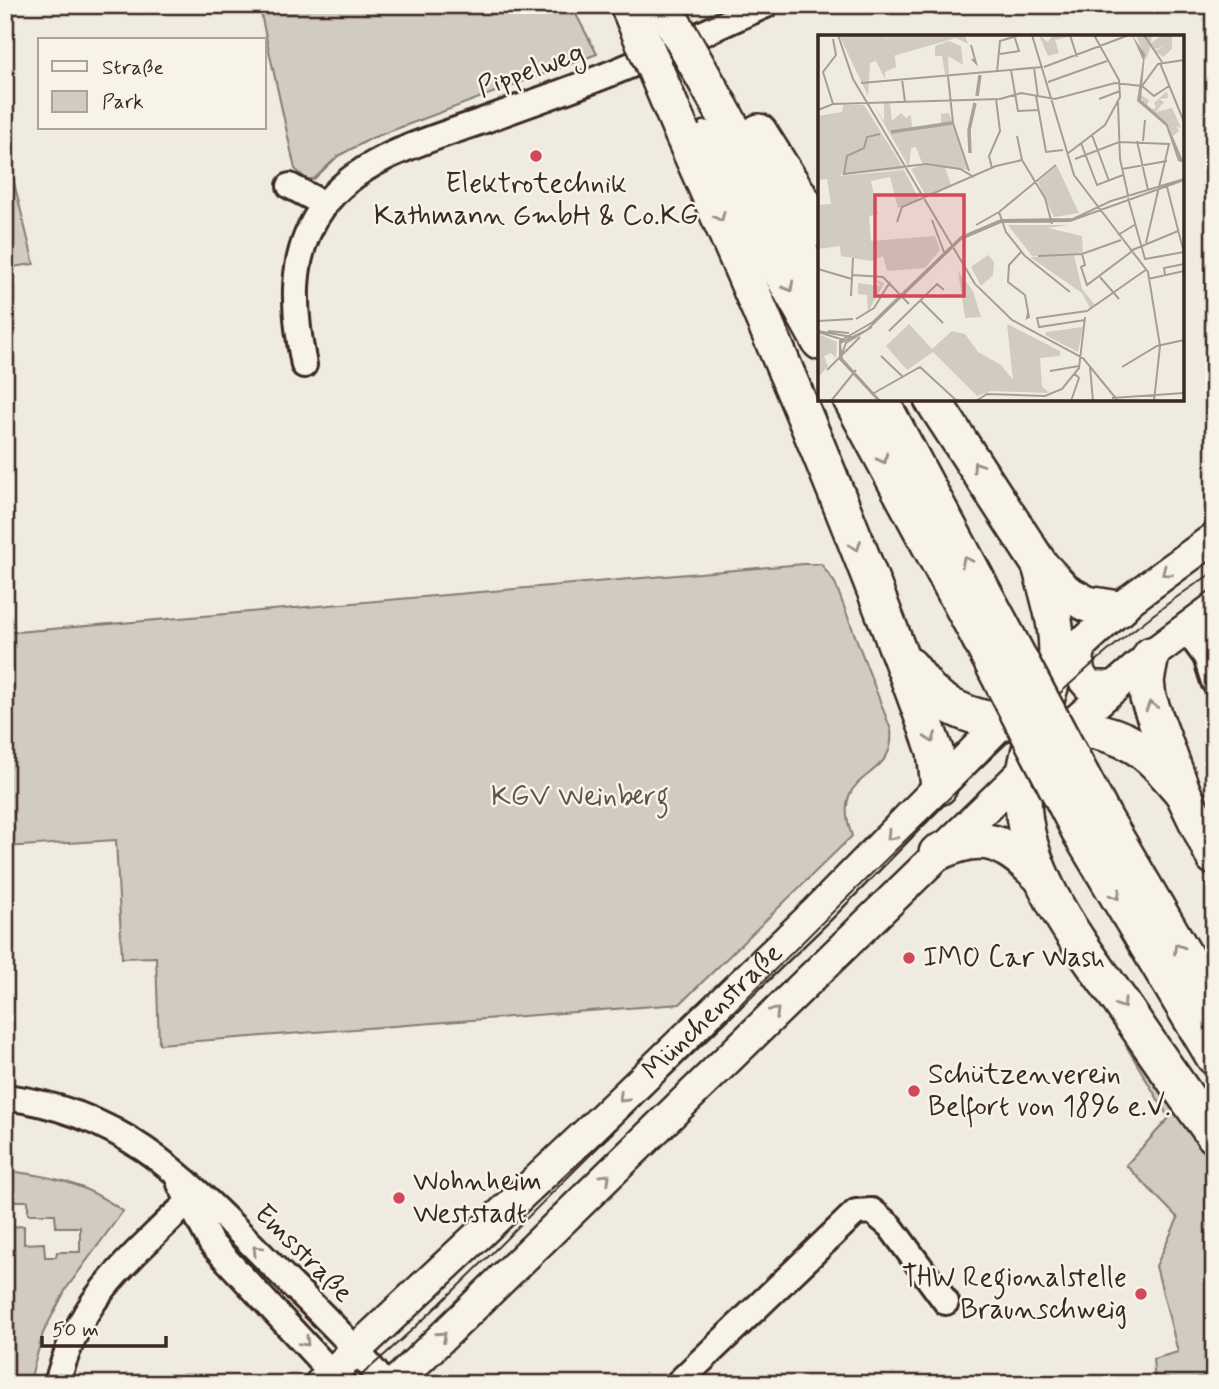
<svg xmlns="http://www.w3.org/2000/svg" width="1219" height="1389" viewBox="0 0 1219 1389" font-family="Mynerve,sans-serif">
	<rect width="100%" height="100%" fill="#efebe0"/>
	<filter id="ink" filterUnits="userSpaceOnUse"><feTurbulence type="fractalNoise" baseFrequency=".0143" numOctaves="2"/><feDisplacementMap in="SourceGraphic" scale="14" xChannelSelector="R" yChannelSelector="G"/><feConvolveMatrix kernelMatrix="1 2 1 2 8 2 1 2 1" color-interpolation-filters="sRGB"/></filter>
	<g filter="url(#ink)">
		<g fill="#d1cbc0" stroke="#867a6f" stroke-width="2">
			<polygon points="259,5 571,5 597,54 372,138 338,156 314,179 306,179 295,169"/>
			<polygon points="5,146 34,264 5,268"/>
			<path d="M804,564H821L835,583L891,730C897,784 827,767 852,836L680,1004L159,1044L156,957L122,958L116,840L5,847V633Z"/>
			<polygon points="1125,1044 1214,1163 1214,1384 1155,1384 1153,1359 1178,1352 1156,1266 1178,1218 1126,1165 1169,1118"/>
			<path d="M8,1171C57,1177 83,1183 123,1211L66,1289L43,1333L29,1384H5V1227L24,1226V1244L44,1243L45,1257H56L57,1252H80V1227H56L55,1214H28V1201H9Z"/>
		</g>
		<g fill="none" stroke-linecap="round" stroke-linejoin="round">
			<g stroke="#3b2a1e" stroke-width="30">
				<g id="minor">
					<polyline points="290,186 324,204"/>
					<path d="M304,365C293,310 288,254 323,207C359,157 429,140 485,120C533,102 582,86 629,66C675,47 720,25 766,5"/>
					<polyline points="1185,628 1206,657 1214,682"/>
					<path d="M5,1097C127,1112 189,1182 271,1264C310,1303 350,1340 385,1384"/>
					<polyline points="180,1184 211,1243 342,1384"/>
					<path d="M57,1384C74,1318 104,1283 151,1238C167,1222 182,1207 199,1194"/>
					<polyline points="677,1384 856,1212 872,1211 890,1226 946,1302"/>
				</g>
			</g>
			<g stroke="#3b2a1e" stroke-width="35">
				<g id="major">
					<path d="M1081,643C1078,662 1074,671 1089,686L1115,687"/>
					<polyline points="1045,678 1131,599 1214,538"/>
					<path id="s1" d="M320,1384L590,1130L817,911L1015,709"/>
					<polyline points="394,1384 1071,725 1151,655 1214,608"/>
				</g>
			</g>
			<g stroke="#3b2a1e" stroke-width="40">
				<g id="highway">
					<polyline points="721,108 820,289"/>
					<polyline points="759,132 820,229"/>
					<path d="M682,133C773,336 860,541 935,751L939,787"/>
					<polyline points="707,139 820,342"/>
					<polyline points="851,399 980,639"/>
					<polyline points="880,399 999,621"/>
					<polyline points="932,399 1040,565 1065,592 1087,604 1119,609"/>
					<path d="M1040,565C1048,597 1062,635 1055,669C1045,712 1023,751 1023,797C1023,874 1080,944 1122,1004C1152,1048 1182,1092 1214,1135"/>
					<polyline points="1151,655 1146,681 1148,698 1183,793 1214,857"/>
					<path d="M910,666C917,674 923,684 930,691C985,743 1072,709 1133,745C1153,756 1168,776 1183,793"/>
					<polyline points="1103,816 1214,1006"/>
					<polyline points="1082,836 1214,1057"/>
					<path d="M937,853C985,830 1005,842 1041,877"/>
				</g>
			</g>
			<use href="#minor" stroke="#f7f3e8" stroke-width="24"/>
			<use href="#major" stroke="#f7f3e8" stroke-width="30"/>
			<use href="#highway" stroke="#f7f3e8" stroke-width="35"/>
			<path stroke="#3b2a1e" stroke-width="2" d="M351,1384C430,1317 502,1243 575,1170C696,1050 815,927 939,808C1026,725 1112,637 1214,572"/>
			<g stroke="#3b2a1e" stroke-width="40" stroke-linecap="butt">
				<g id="highway-bridge">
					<polyline points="628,5 682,133"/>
					<polyline points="663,5 721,108"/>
					<polyline points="999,621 1103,816"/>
					<polyline points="980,639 1082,836"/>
				</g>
			</g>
			<use href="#highway-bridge" stroke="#f7f3e8" stroke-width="35"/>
		</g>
		<defs><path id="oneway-chevron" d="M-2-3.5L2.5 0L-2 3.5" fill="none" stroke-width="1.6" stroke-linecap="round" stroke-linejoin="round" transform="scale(1.75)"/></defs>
		<g stroke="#998e83">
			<use href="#oneway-chevron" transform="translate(720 217) rotate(66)"/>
			<use href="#oneway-chevron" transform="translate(789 287) rotate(61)"/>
			<use href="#oneway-chevron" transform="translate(883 459) rotate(62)"/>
			<use href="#oneway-chevron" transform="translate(977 466) rotate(-124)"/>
			<use href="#oneway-chevron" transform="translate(856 546) rotate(69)"/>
			<use href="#oneway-chevron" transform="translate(966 561) rotate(-118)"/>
			<use href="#oneway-chevron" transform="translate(1166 572) rotate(143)"/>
			<use href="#oneway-chevron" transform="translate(1151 706) rotate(-106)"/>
			<use href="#oneway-chevron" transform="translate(931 738) rotate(70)"/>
			<use href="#oneway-chevron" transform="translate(891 836) rotate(134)"/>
			<use href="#oneway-chevron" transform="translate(1116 895) rotate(60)"/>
			<use href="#oneway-chevron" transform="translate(1178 948) rotate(-121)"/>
			<use href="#oneway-chevron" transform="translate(1122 1004) rotate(56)"/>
			<use href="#oneway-chevron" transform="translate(775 1012) rotate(-44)"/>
			<use href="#oneway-chevron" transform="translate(623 1098) rotate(136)"/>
			<use href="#oneway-chevron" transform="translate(606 1178) rotate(-44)"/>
			<use href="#oneway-chevron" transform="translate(257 1250) rotate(-135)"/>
			<use href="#oneway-chevron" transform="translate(442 1336) rotate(-43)"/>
			<use href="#oneway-chevron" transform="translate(305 1342) rotate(46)"/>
		</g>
	</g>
	<g fill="#d1495b" stroke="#f7f3e8" stroke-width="2.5">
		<circle cx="536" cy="156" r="7"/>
		<circle cx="909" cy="958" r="7"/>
		<circle cx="914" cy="1091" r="7"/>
		<circle cx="399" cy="1198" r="7"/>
		<circle cx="1141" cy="1294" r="7"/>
	</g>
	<g text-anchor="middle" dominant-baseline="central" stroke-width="5" stroke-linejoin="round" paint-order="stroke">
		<g font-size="28" fill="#3b2a1e" stroke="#f7f3e8">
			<text transform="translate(531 71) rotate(-20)">Pippelweg</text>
			<text stroke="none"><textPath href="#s1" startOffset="541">Münchenstraße</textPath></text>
			<text transform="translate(303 1254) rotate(45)">Emsstraße</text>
		</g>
		<g font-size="28" fill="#3b2a1e" stroke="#f7f3e8" text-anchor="start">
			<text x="536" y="184" text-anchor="middle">Elektrotechnik<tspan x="536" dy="32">Kathmann GmbH &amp; Co.KG</tspan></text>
			<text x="923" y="958">IMO Car Wash</text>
			<text x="928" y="1075">Schützenverein<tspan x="928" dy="32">Belfort von 1896 e.V.</tspan></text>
			<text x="413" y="1182">Wohnheim<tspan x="413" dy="32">Weststadt</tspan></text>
			<text x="1127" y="1278" text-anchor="end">THW Regionalstelle<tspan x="1127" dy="32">Braunschweig</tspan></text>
		</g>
		<g font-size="28" fill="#605246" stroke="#f7f3e8">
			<text x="580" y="797">KGV Weinberg</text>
		</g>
	</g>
	<g transform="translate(818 35)">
		<rect width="366" height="366" fill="#efebe0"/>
		<path d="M30,0H66L77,22L78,32L67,37V44L58,26L52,28L50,61L22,2ZM67,0H147L150,9L138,3L75,21ZM221,0L230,7L234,1L250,2L237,5L241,18L230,21ZM318,0H334L333,8L344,0H354V14L345,22L337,16L346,11L335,15L333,10L328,25ZM131,6L143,11L145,30L130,21L131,39H127L124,21H117V11ZM349,56L350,63L341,64L346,67L338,77L354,73L363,93L358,91L361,96L355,101L349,88L326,69L321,59L331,65L329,70L334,74L338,73L336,68ZM66,68H72L74,86L83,78L88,83L93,80L94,94L123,90V79L131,78L150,135L104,128L98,112L93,113L91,132L56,71L66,86ZM25,70H46L86,134L24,139L21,141L86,135L101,164L80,173L72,142L53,146L60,179L51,181L53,206L117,201L122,215L107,233L69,236L65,221L53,226L23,221L22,211L0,214V170L13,169L9,144L0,145V81L24,77ZM104,130L127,132L133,150L108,161L93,134ZM239,131L261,178L236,182L220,147ZM190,190H251L230,193L264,201L265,218L214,221ZM170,220L176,227L175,240L163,251L153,232ZM256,220L264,254L277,270L272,273L264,258L212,222ZM140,236L155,256L163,282L147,283ZM58,245L66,248L50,277L49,260L40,259V248L63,251ZM91,289L114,314L134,296L147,299L160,317L183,330L195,345L189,289L242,316V321L222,323L224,351L231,358L173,356L159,361L115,317L89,335L68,311ZM265,292L260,317L227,300L228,297ZM0,299L19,307L18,323L13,318L6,321L10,331L0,343Z" fill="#d1cbc0"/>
		<path d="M314,0L327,19L323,65L349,88L366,128L360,126L348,91L319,66L325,25Z" fill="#aaa296"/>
		<path fill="none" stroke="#aaa296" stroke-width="3.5" d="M159,61L162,40M73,97L134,88M152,118L151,95L157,68"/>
		<path fill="none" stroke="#a79e92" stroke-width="2" d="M20,0L35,44L157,249L194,285L265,323L300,366M214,0L256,140L330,237L342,311L336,366M252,0L259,22M326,0L344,27M15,4L18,20L5,37L15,69M153,10L158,28L154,24M182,19L201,16L196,0M342,28L366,87M226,32L311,0M216,33L220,62M193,35L200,76L220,75M179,37L182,6L202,0M130,41L135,88L151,136M84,44L87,67M230,47L289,26M43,48L225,32M324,51L340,29L366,25M324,51L336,61L351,51M218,61L228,117L245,115M281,64L302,56M300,67L302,124L310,160M0,75L15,69L182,64L203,58L237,64L297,48L324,51M62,99L49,102L46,113L29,121L26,139L108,129L142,134L156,142M274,100L291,146M199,101L204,125M319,106L330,155M325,106L327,85M263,108L279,150L305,140M249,119L287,90L302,62L301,45L276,0M257,124L301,107L351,109L328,208M204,125L227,163L234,189M238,130L181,177L188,197L207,221L252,257M174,133L171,121L182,96L178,64M304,134L349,126M349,152L366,218M310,163L327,224L366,217M114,185L126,217M79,187L84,172L178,131L204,125M158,190L181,177M300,200L318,189M312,216L360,196M203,217L191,230L190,247L207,260L211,282L209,283L210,278M264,219L267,230L263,232L269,250L313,217M220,221L264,219L303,205M0,234L34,244M34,240L65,242L91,269M347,240L346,233L366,229M282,242L301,264M330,244L366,236M33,261L35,223M102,265L125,288M38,284L56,273L72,247M267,285L221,292L219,283L269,276L329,234M0,286L35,284M0,296L34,302M10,296L31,298M71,296L119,249L126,255M0,297L26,305M24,319L28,308L54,292M63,321L84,341M272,332L275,366M304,332L339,311L366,305M9,335L42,302M232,336L261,331M56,358L102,332L139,366M294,363L366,358M13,366L38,335M61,366L22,324V306L55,287L143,202L183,185L255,184L293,166L366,144M62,366L24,324L22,308L49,295L143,204L183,187L252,186L366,145M158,366L169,359L227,361L244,354L261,333L267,282M253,366L261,343L257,339"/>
		<path fill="#d1495b" fill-opacity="0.15" stroke="#d1495b" stroke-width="3.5" d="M57,160H146V261H57Z"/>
		<rect width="366" height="366" fill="none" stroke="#3b2a1e" stroke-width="3.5"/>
	</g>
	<rect width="1219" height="1389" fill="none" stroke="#f7f3e8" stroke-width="28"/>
	<rect x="14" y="14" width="1191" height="1361" fill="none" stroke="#3b2a1e" stroke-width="2.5" filter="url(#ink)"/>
	<rect x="38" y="38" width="228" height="91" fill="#f7f3e8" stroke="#aca397" stroke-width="2"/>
	<rect x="52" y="61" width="35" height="10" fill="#f7f3e8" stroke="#aca397" stroke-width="2"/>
	<text x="102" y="74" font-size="21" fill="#3b2a1e">Straße</text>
	<rect x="52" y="91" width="35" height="21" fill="#d1cbc0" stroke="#aca397" stroke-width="2"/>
	<text x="102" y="108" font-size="21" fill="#3b2a1e">Park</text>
	<path d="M42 1336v10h124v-10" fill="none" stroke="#3b2a1e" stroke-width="3.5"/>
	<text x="52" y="1336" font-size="21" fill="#3b2a1e" stroke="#f7f3e8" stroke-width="5" paint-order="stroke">50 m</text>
</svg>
